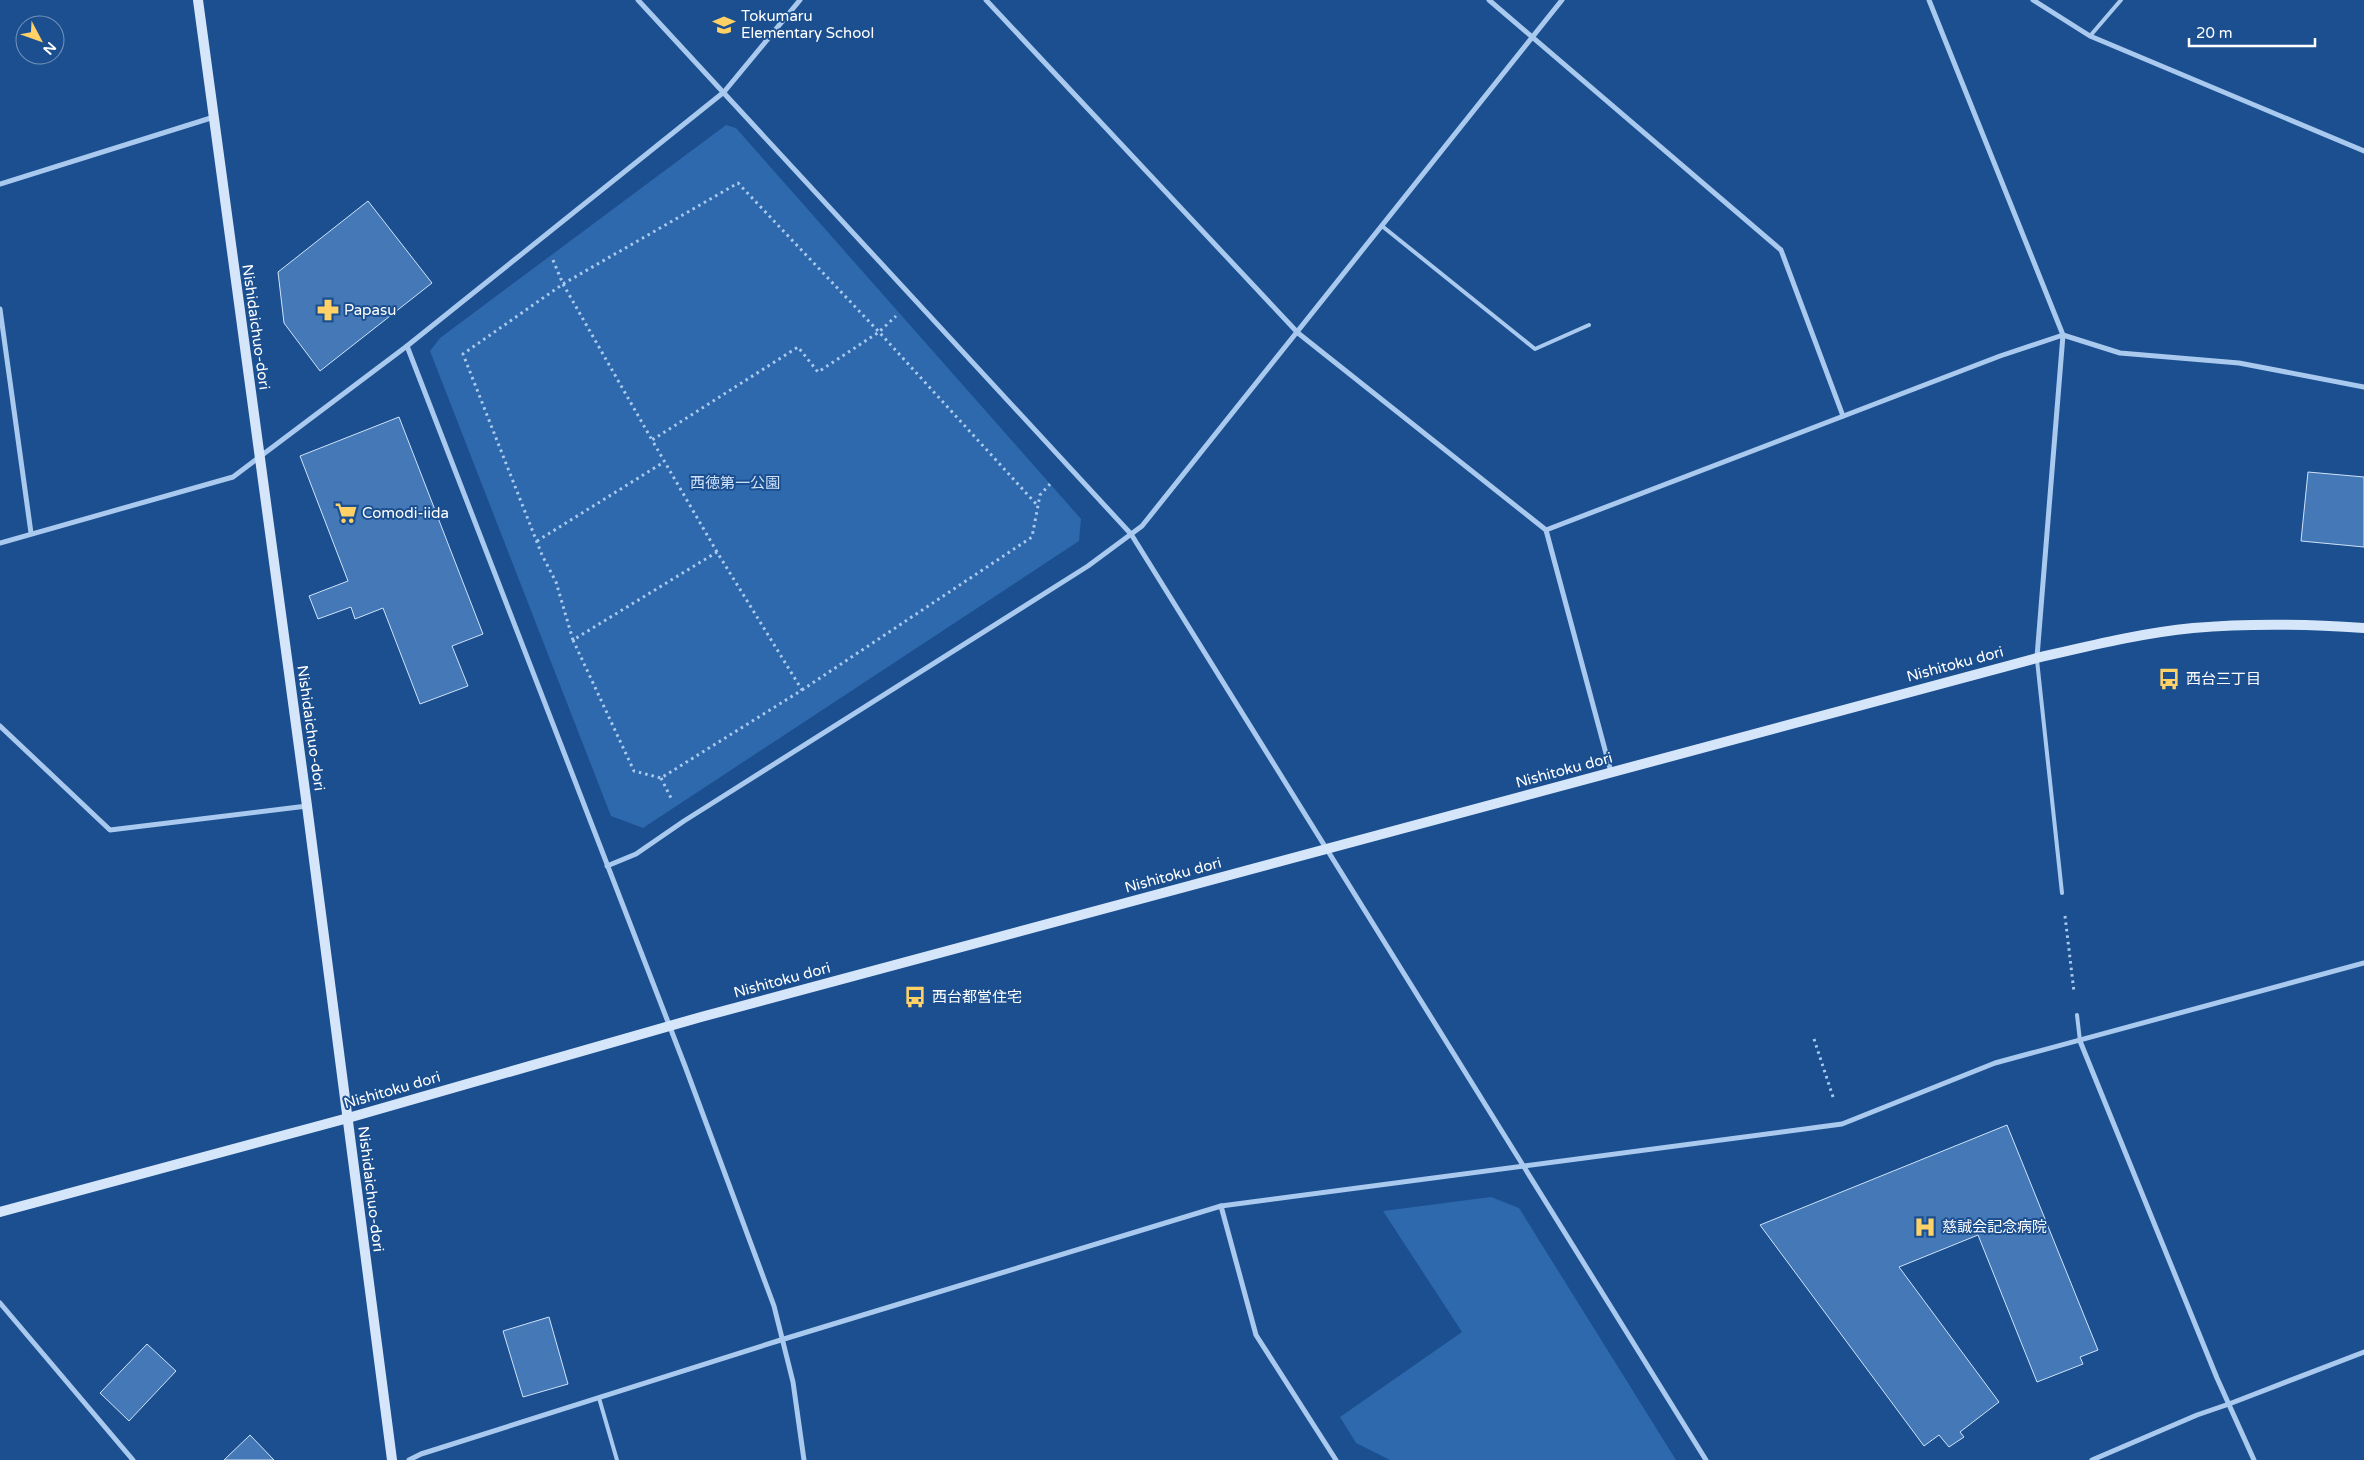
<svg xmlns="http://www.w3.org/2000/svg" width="2364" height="1460" viewBox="0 0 2364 1460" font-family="'Varela Round','Noto Sans JP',sans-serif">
	<rect width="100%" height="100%" fill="#1b4f8f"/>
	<g fill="#2e69ad">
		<polygon points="726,125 736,128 1081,519 1079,541 643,828 611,816 430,351 440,338"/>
		<polygon points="1491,1197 1519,1208 1676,1460 1390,1460 1356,1443 1340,1417 1462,1332 1383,1211"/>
	</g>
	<g fill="#4478b7" stroke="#cfe3fa">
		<polygon points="368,201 432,283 320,371 284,323 278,272"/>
		<polygon points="399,417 483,634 452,646 468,686 420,704 383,608 355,619 351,607 318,619 309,596 348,581 300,456"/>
		<polygon points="2308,472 2364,477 2364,547 2301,541"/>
		<polygon points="2007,1125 2098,1350 2080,1357 2083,1364 2037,1382 1978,1235 1899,1267 1999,1402 1960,1432 1964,1437 1949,1447 1939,1435 1924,1446 1760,1225"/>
		<polygon points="549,1317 568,1384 523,1397 503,1331"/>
		<polygon points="147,1344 176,1371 129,1421 100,1393"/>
		<polygon points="250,1435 274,1460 224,1460"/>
	</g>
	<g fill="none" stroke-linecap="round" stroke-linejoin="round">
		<g stroke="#a9c9ee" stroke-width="3" stroke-dasharray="2.5 4" stroke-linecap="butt">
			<polyline points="553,260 563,284 652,440"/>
			<polyline points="537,541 664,462"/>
			<polyline points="717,552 652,440 798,347 818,372 879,332 896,316"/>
			<polyline points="573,640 634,771 661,778 802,690 717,552 573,640 556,582 542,555 463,354 563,284 738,183 879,332 1038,506"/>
			<polyline points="802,690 1032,537 1040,495 1050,484"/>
			<polyline points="661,778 672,800"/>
			<polyline points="2065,916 2074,992"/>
			<polyline points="1814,1039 1834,1100"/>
		</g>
		<g stroke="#a9c9ee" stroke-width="4">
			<polyline points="2090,36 2121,0"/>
			<polyline points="1382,226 1535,349 1589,325"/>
			<polyline points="2037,660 2062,893"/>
			<polyline points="2077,1015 2080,1041"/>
			<polyline points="599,1398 617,1460"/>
		</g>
		<g stroke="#a9c9ee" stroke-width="5">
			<polyline points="638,0 1131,534 1706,1460"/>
			<polyline points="986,0 1298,333 1546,530 1611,772"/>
			<polyline points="1489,0 1781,250 1843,416"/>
			<polyline points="1929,0 2063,335 2037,657"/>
			<polyline points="2033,0 2090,36 2364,151"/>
			<polyline points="0,184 214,117"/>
			<polyline points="0,309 31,533"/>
			<polyline points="407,346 685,1066 774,1306 793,1382 804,1460"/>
			<polyline points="1546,530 2000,356 2063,335 2120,353 2239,363 2364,387"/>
			<polyline points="0,543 233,477 407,346 724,92 800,0"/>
			<polyline points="0,726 110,830 307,806"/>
			<polyline points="607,866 636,854 684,821 1088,566 1142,526 1562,0"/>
			<polyline points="2080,1041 2217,1378 2254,1460"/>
			<polyline points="1221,1206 1256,1335 1336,1460"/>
			<polyline points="0,1303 133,1460"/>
			<polyline points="409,1460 421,1454 784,1339 1221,1206 1842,1124 1995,1063 2364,963"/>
			<polyline points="2092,1460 2197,1415 2229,1404 2364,1352"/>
		</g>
		<g stroke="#d6e6fa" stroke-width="10">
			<polyline points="198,0 307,806 392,1460"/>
			<path d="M0,1212L348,1118L701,1017L2037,658C2089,646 2141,633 2193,628C2250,623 2307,624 2364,628"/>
		</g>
	</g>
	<defs>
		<g id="school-bare" transform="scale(1.725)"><path d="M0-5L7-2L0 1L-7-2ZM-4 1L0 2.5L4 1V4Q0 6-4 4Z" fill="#ffd166" stroke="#1b4f8f" stroke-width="2.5" paint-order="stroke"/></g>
		<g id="pharmacy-bare" transform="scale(1.725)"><path d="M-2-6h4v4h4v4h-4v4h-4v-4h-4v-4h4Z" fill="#ffd166" stroke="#1b4f8f" stroke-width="2.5" paint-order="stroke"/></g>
		<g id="supermarket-bare" transform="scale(1.725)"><path d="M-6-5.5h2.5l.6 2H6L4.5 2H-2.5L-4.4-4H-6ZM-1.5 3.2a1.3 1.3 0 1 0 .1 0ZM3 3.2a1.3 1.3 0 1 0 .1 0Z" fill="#ffd166" stroke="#1b4f8f" stroke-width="2.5" paint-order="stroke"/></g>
		<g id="bus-bare" transform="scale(1.725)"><path d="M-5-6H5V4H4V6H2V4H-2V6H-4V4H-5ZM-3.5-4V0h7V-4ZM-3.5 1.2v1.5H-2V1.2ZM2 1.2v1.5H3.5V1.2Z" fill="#ffd166" stroke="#1b4f8f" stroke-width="2.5" paint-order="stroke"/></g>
		<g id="hospital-bare" transform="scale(1.725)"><path d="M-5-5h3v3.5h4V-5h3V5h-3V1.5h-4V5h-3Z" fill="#ffd166" stroke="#1b4f8f" stroke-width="2.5" paint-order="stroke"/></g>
	</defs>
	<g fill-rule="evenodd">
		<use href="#school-bare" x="724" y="25"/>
		<use href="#pharmacy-bare" x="328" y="310"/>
		<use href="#supermarket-bare" x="346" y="513"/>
		<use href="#bus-bare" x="2169" y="679"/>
		<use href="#bus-bare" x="915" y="997"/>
		<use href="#hospital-bare" x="1925" y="1227"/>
	</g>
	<g text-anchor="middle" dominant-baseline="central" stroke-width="4" stroke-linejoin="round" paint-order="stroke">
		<g font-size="15" fill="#fff" stroke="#1b4f8f" text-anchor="start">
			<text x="741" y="16">Tokumaru<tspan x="741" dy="17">Elementary School</tspan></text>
			<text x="344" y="310">Papasu</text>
			<text x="362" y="513">Comodi-iida</text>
			<text x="2186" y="679">西台三丁目</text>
			<text x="932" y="997">西台都営住宅</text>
			<text x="1942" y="1227">慈誠会記念病院</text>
		</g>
		<g font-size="15" fill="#fff" stroke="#1b4f8f">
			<text transform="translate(256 327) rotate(82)">Nishidaichuo-dori</text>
			<text transform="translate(1955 664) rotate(-15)">Nishitoku dori</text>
			<text transform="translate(311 728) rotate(82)">Nishidaichuo-dori</text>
			<text transform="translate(1564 770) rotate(-15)">Nishitoku dori</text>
			<text transform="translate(1173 875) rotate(-15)">Nishitoku dori</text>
			<text transform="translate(782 980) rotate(-15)">Nishitoku dori</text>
			<text transform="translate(392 1090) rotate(-16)">Nishitoku dori</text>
			<text transform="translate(371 1189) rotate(83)">Nishidaichuo-dori</text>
		</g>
		<g font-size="15" fill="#cfe3fa" stroke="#1b4f8f">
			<text x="735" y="483">西徳第一公園</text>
		</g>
	</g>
	<g transform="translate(40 40) rotate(131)"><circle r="24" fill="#1b4f8f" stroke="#7695bc"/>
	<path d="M0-4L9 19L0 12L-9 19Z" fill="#ffd166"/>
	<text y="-8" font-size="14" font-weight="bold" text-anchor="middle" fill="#ffffff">N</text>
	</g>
	<path d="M2189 38v8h126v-8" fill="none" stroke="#ffffff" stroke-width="2.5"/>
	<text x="2196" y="38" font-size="15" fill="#ffffff" stroke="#1b4f8f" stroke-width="4" paint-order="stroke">20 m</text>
</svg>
